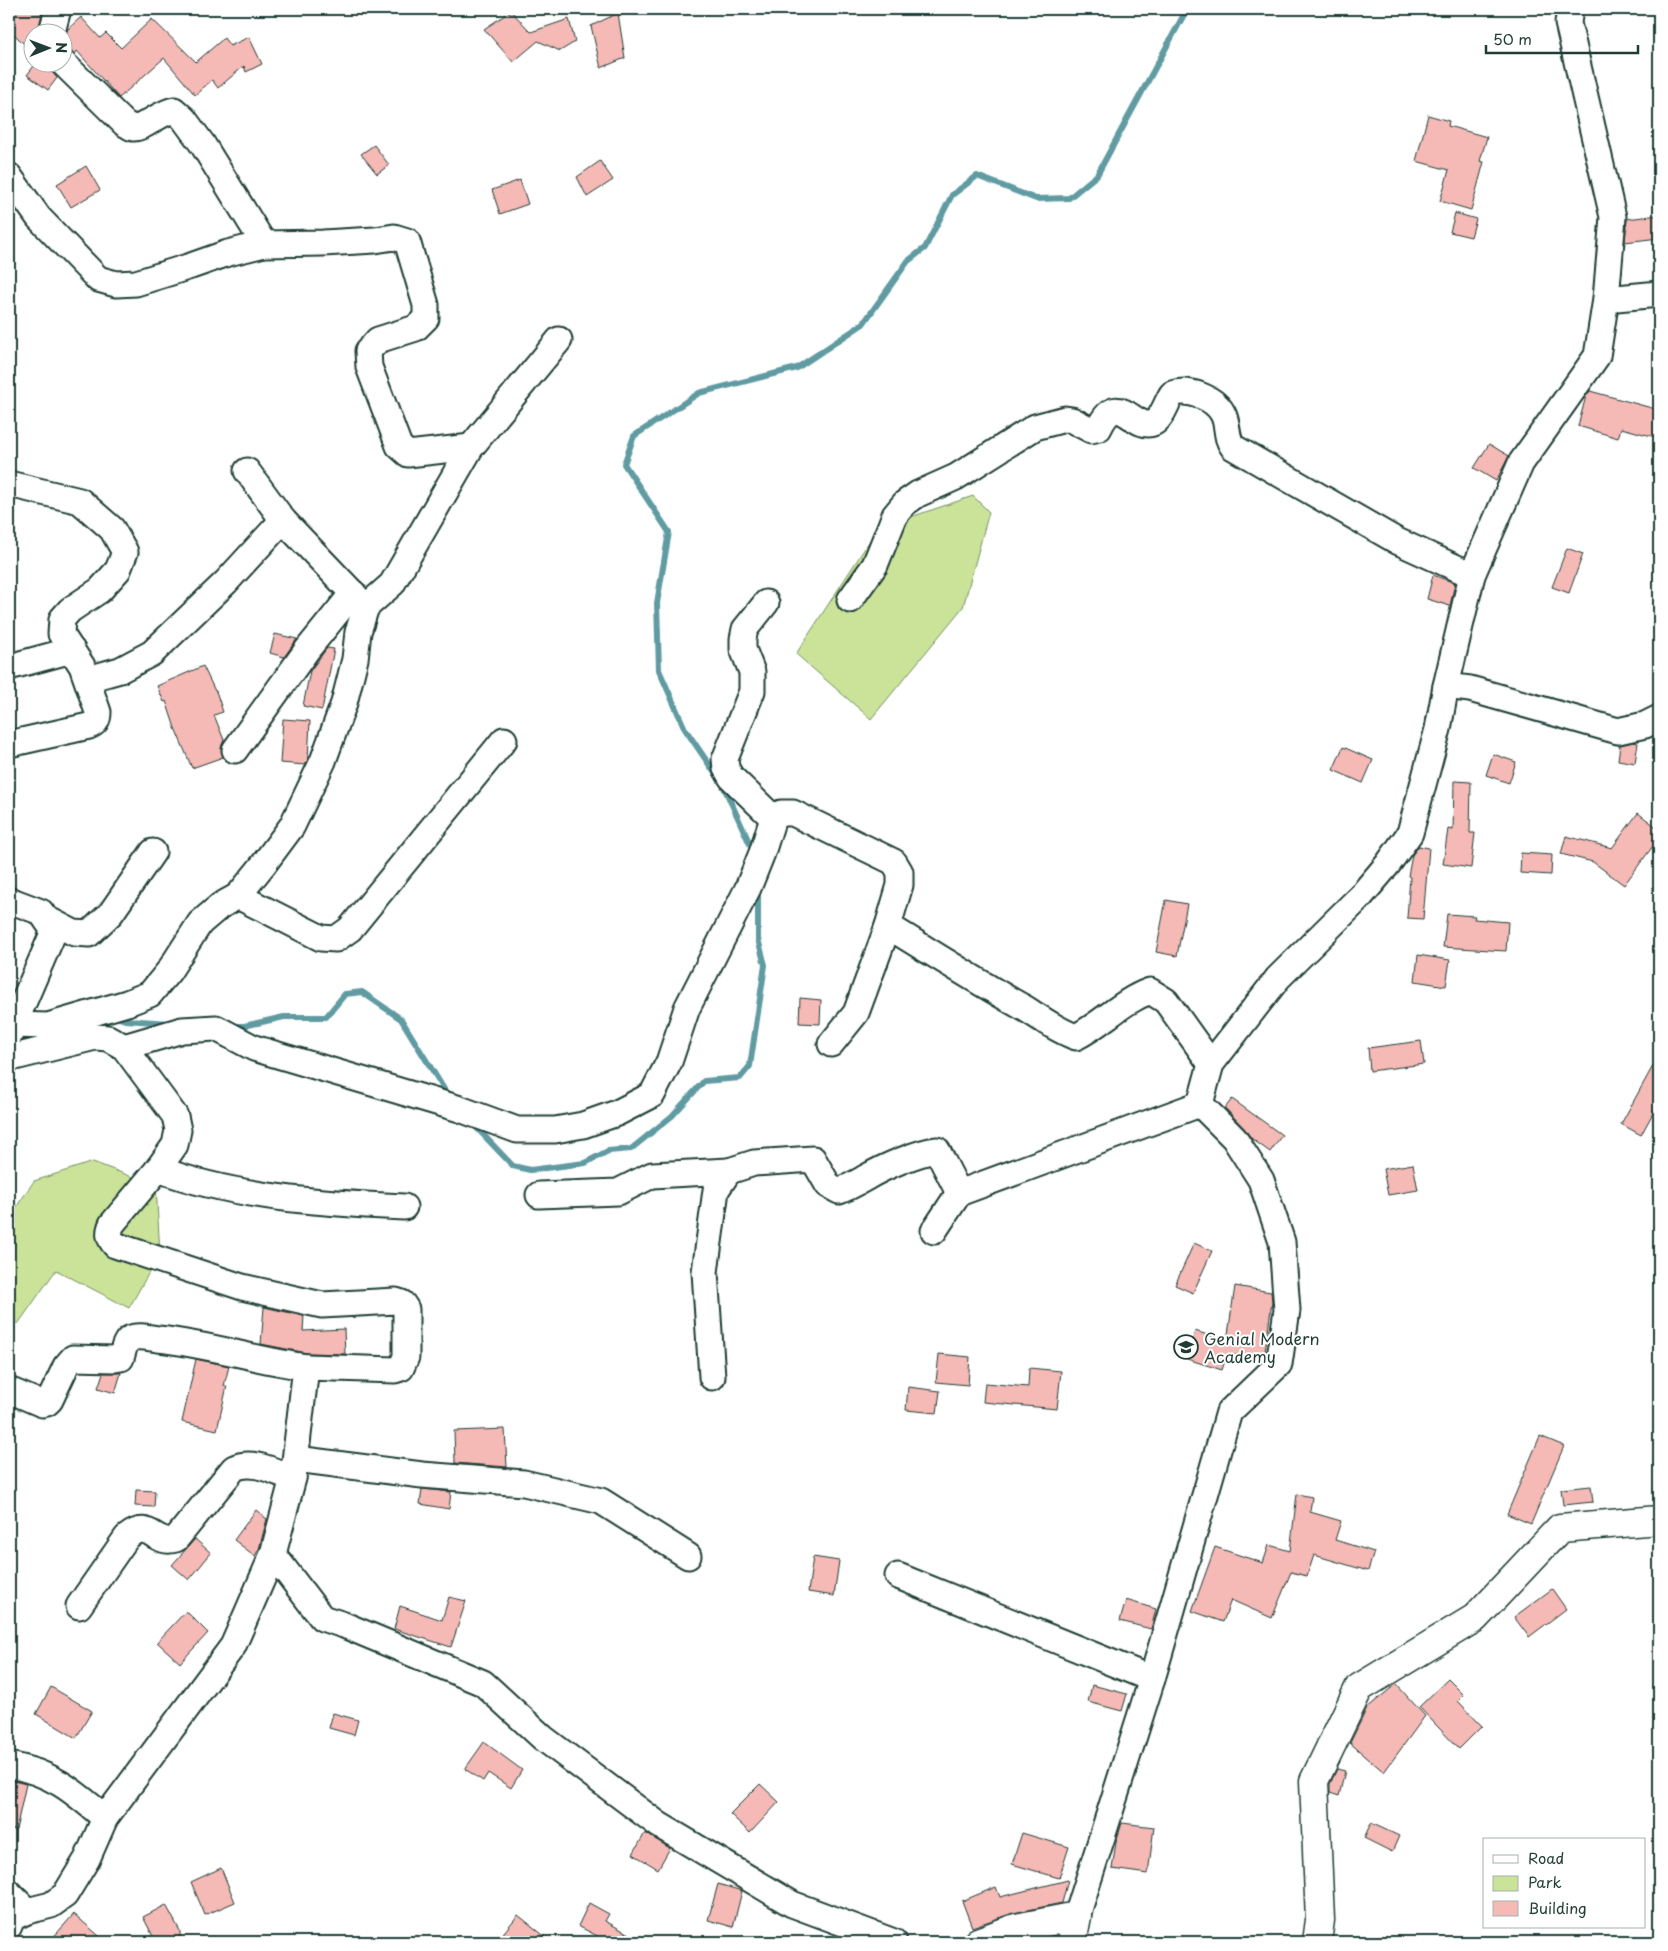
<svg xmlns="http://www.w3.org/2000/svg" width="1668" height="1951" viewBox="0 0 1668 1951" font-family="'Playpen Sans',sans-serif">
	<rect width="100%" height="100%" fill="#fff"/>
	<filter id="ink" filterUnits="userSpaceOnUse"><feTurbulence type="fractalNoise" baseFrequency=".02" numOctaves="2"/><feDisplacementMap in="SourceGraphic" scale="10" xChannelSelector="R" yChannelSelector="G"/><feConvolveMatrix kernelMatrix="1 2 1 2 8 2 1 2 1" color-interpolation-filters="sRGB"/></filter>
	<g filter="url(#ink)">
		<g fill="#cae399" stroke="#749066">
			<polygon points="973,496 989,512 963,607 871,719 796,654 878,528"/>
			<polygon points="93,1162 156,1186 160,1253 129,1308 56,1270 18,1324 9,1318 9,1218 34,1181"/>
		</g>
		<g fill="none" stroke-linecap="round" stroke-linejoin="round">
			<g stroke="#609ba2" stroke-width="6">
				<polyline points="754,853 723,785 685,729 659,670 657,603 669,532 624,464 634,436 699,393 797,368 863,324 908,261 925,248 952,195 977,176 1036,199 1069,198 1097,175 1187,9"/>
				<polyline points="114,1016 125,1020 170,1023"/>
				<polyline points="233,1026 244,1026 284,1017 326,1017 345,994 362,992 401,1019 450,1099"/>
				<polyline points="13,1044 37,1036"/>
				<polyline points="472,1123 513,1166 530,1170 585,1163 608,1151 631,1149 672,1116 704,1081 740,1078 750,1066 765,965 758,939 758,889"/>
			</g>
		</g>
		<g fill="#f5b9b6" stroke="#1f3d34">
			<polygon points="20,9 36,9 42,14 39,26 23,43 9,29 9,20"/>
			<polygon points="511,11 531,32 569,19 575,42 560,51 538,41 513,62 484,29"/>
			<polygon points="618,13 625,58 601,68 591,26"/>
			<polygon points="81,17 100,38 106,33 121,48 152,19 196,62 224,38 230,46 249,37 262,64 246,72 244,66 218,88 212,80 195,95 164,58 119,98 77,51 75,54 66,48 62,48 62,42 68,29"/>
			<polygon points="37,62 48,62 52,72 57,78 48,90 27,75"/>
			<polygon points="1428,115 1449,121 1448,126 1487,137 1480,161 1484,162 1471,210 1440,201 1449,170 1416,161"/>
			<polygon points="374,145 389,165 377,174 361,154"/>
			<polygon points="600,161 613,180 587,197 577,177"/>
			<polygon points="86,166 100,190 71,207 57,184"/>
			<polygon points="520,180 528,204 500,214 492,190"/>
			<polygon points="1455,213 1476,219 1471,237 1450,232"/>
			<polygon points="1659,215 1659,238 1625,242 1627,219"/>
			<polygon points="1590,391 1659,410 1659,438 1621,428 1618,438 1578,426 1586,396"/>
			<polygon points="1489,444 1509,456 1496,481 1474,468"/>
			<polygon points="1567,548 1583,554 1569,593 1552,587"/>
			<polygon points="1433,575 1455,583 1450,606 1427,599"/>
			<polygon points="275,634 297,639 284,657 270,653"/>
			<polygon points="327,648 334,649 322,710 303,706 310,671"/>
			<polygon points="203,666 215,691 216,691 223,712 214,715 224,740 221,748 223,757 192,768 175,728 166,701 164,702 157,686"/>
			<polygon points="283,719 310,721 308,760 305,765 280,763"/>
			<polygon points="1633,742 1638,743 1635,763 1618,760 1620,745"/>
			<polygon points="1343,747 1373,760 1363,783 1333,770"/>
			<polygon points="1493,754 1516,762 1509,783 1486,775"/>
			<polygon points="1454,781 1471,782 1470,833 1475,833 1471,868 1443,864 1448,829 1453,830"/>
			<polygon points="1638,813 1659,829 1659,838 1624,885 1593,862 1561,854 1566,836 1612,848"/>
			<polygon points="1419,846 1429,848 1423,919 1407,918 1410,877 1408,876 1412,855"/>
			<polygon points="1521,853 1552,855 1551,875 1520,873"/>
			<polygon points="1166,900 1187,904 1177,956 1156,952"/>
			<polygon points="1447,914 1475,916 1474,919 1508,922 1506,951 1443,947"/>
			<polygon points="1418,955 1450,960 1446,986 1415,981"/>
			<polygon points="800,998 821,1000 820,1024 799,1023"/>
			<polygon points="1421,1041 1424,1064 1370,1071 1368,1048"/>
			<polygon points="1659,1055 1659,1102 1641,1135 1621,1124"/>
			<polygon points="1232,1099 1282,1135 1270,1152 1252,1139 1244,1128 1225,1108"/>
			<polygon points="1413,1164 1418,1190 1388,1195 1383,1169"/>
			<polygon points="1194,1243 1212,1251 1193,1293 1175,1285"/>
			<polygon points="1235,1286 1271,1292 1272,1302 1264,1359 1227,1354 1222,1370 1187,1359 1195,1331 1227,1341"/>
			<polygon points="264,1307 304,1316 303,1331 344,1329 345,1354 307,1353 261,1344"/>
			<polygon points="939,1354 970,1357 968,1385 936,1382"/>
			<polygon points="196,1359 229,1366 224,1386 227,1386 217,1430 182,1422"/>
			<polygon points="1029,1368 1061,1371 1057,1409 983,1402 985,1383 1028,1387"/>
			<polygon points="103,1373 121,1373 115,1393 98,1388"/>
			<polygon points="908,1387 940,1391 937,1413 906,1410"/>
			<polygon points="505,1429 507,1467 455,1463 454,1431"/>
			<polygon points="1540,1436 1564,1446 1531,1524 1507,1514"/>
			<polygon points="1591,1486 1593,1502 1563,1505 1561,1489"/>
			<polygon points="422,1489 451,1492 449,1509 420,1504"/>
			<polygon points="136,1490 155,1491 154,1507 135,1506"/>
			<polygon points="1297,1494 1312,1497 1310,1512 1341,1521 1335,1540 1374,1552 1368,1571 1314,1555 1307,1576 1291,1572 1272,1618 1231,1600 1223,1622 1192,1611 1215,1547 1263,1563 1269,1545 1290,1551"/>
			<polygon points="256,1510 267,1519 259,1549 255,1556 234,1540"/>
			<polygon points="195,1539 211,1553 189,1580 172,1565"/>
			<polygon points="813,1557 839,1561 834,1596 808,1592"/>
			<polygon points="1552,1589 1566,1609 1529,1637 1514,1617"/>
			<polygon points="449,1597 466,1601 451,1647 394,1629 400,1606 442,1620"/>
			<polygon points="1126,1600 1156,1609 1151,1629 1120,1621"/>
			<polygon points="186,1611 208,1633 180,1663 157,1642"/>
			<polygon points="1448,1679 1464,1695 1458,1701 1482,1726 1459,1749 1419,1707"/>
			<polygon points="1396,1684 1425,1716 1384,1772 1350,1743 1367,1708"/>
			<polygon points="1092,1685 1127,1694 1122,1711 1088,1702"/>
			<polygon points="51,1687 92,1711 76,1738 36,1714"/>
			<polygon points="333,1713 358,1720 354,1735 329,1728"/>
			<polygon points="484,1742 522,1770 511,1788 488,1773 483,1781 465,1769"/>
			<polygon points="1337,1769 1345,1771 1339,1796 1330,1793 1330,1784"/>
			<polygon points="9,1780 26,1784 16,1830 9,1829"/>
			<polygon points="760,1784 779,1802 750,1833 730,1814"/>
			<polygon points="1122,1823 1154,1827 1148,1874 1112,1869 1116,1842"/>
			<polygon points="1371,1823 1399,1836 1392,1852 1364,1838"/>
			<polygon points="645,1833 670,1848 658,1869 633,1854"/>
			<polygon points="1022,1833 1069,1847 1059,1878 1012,1864"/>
			<polygon points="221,1868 235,1902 205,1915 191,1882"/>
			<polygon points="1068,1880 1062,1903 1013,1913 972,1927 962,1901 996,1887 1000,1897"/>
			<polygon points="718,1884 742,1891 733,1927 708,1920"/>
			<polygon points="589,1903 609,1914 605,1921 644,1942 609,1942 578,1926"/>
			<polygon points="166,1905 180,1931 180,1938 171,1942 156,1942 143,1917"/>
			<polygon points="74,1914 106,1942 49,1942"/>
			<polygon points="518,1915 552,1942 496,1942"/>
		</g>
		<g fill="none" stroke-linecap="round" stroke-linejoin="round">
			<g stroke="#1f3d34" stroke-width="29">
				<g id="minor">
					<polyline points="52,32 58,9"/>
					<path d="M62,62L125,124C128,125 130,127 133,128C143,129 161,112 174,110L184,119L203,145L264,244"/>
					<polyline points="9,176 39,218 98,279 116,284 136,283 191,266 228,253 264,244 323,243 375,240 394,237 407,241 426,305 426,318 416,328 378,340 368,351 369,367 399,446 408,454 471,447"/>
					<polyline points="1606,299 1659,294"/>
					<polyline points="247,471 283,520 364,605"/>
					<path d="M9,484L80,501L112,529L125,552L118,570L100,590L70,610L62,619L61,634L82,666L98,712C98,720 96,723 89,726L9,744"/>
					<path d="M850,600L875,565L895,515L905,503L918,494L956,477L1035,427L1065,419L1072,420L1091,430L1099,428C1118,387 1133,431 1153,423C1162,419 1167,401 1172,394C1189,388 1215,398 1223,414C1229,426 1225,437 1233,447L1397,541L1472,575"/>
					<polyline points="766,603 745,629 743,639 743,649 752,672 752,691 725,759 726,768 731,777 773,818"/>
					<polyline points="9,667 72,650"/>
					<polyline points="88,679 120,670 152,653 226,582 283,520"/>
					<polyline points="1446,686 1470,689 1618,731 1645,725 1659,718"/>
					<polyline points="235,750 307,650 353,593"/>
					<polyline points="238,896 321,938 336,939 350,929 504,740"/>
					<polyline points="9,900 41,912 54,931 9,1036"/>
					<polyline points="47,919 74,933 89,934 111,913 153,852"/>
					<polyline points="9,1029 13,1025 48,1026 127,1003 150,994 169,971 200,923 220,906 238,896 263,865 292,826 323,761 344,703 355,659 358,632 366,607 392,584 471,447 559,340"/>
					<polyline points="831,1044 856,1013 888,926"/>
					<path d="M124,1047L182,1030L216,1028L254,1048L460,1109L517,1130H555L583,1125L617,1113L652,1095L669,1062L687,1008L748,888L762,853L773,818L781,813H793L894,862L900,872V885L888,926C934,954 979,983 1026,1009C1042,1019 1058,1031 1076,1037C1103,1023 1122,1001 1150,991L1166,1001L1211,1064"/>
					<path d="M15,1057L95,1037L108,1038L124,1047L175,1116L178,1130L175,1145L158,1169L112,1224C108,1233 109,1238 115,1245L242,1287L322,1305L396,1301L402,1303L406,1309V1357L401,1368L395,1370L306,1367"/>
					<path d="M158,1169C236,1198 321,1203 404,1207"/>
					<polyline points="539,1195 618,1192 652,1175 729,1171"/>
					<polyline points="934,1231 959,1193 1200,1104"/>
					<path d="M712,1377L705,1272L716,1190L729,1171L754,1163L813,1159L828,1185L839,1191C850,1187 858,1182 867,1177C884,1167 918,1152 937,1150L959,1193"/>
					<path d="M9,1390L42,1404L47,1403L50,1400L66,1366L73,1358L115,1359L121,1358C123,1352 125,1340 131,1338C139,1335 150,1338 158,1339C208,1344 256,1360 306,1367L293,1478L273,1554L233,1646L105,1818L87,1859L65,1895L51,1905L27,1911L12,1918L9,1926"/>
					<polyline points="296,1459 422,1475 524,1483 601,1501 688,1556"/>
					<polyline points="273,1554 322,1618 344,1625 483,1683 543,1738 659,1825 792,1904 894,1942"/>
					<polyline points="898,1576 1152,1679"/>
					<path d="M79,1606L127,1537C151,1518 153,1546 176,1539L234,1468C253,1459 275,1472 293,1478"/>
					<path d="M9,1765C53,1773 72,1790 105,1818"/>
					<polyline points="9,1893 27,1911"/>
					<polyline points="1077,1916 1152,1679 1229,1412 1279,1364 1287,1310 1282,1242 1261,1180 1234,1138 1200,1104 1211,1064 1278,978 1360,897 1388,864 1410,833 1438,729 1446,686 1472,575 1521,463 1597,356 1606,299 1613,217 1568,23 1570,9"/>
				</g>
			</g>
			<g stroke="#1f3d34" stroke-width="31">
				<g id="tertiary">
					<polyline points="978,1942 1016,1928 1077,1916 1072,1942"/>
					<polyline points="1317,1942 1320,1920 1314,1781 1359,1688 1475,1618 1560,1528 1659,1520"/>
				</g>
			</g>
			<use href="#minor" stroke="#fff" stroke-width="25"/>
			<use href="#tertiary" stroke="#fff" stroke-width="28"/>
		</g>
	</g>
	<defs>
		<g id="school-ring" transform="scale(1.25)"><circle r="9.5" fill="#fff" stroke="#1f3d34" stroke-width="1.5"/><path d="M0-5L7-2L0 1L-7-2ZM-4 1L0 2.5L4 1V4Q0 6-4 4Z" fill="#1f3d34"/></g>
	</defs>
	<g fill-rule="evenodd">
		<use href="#school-ring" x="1186" y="1347"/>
	</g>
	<g text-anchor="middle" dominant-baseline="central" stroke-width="4" stroke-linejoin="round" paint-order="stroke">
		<g font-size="16" fill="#1f3d34" stroke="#fff" text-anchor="start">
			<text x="1204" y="1338">Genial Modern<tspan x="1204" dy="18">Academy</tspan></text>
		</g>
	</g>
	<rect width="1668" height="1951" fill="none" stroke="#fff" stroke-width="30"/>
	<rect x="15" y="15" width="1638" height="1921" fill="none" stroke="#1f3d34" stroke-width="2" filter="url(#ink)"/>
	<rect x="1483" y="1838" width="162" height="90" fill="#ffffff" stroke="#a5b1ae"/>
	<rect x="1493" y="1855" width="25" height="8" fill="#ffffff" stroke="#a5b1ae"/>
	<text x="1528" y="1864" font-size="15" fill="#1f3d34">Road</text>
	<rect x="1493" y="1876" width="25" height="15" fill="#cae399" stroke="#a5b1ae"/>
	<text x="1528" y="1888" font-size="15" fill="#1f3d34">Park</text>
	<rect x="1493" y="1901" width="25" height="15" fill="#f5b9b6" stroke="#a5b1ae"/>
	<text x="1528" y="1914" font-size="15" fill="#1f3d34">Building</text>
	<g transform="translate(48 48) rotate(89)"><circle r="24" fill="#ffffff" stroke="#a5b1ae"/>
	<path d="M0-4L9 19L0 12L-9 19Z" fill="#1f3d34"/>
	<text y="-8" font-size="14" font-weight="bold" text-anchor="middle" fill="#1f3d34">N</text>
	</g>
	<path d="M1486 45v8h152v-8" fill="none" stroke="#1f3d34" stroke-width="2.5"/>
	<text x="1493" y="45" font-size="15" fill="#1f3d34" stroke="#ffffff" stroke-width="4" paint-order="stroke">50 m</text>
</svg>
